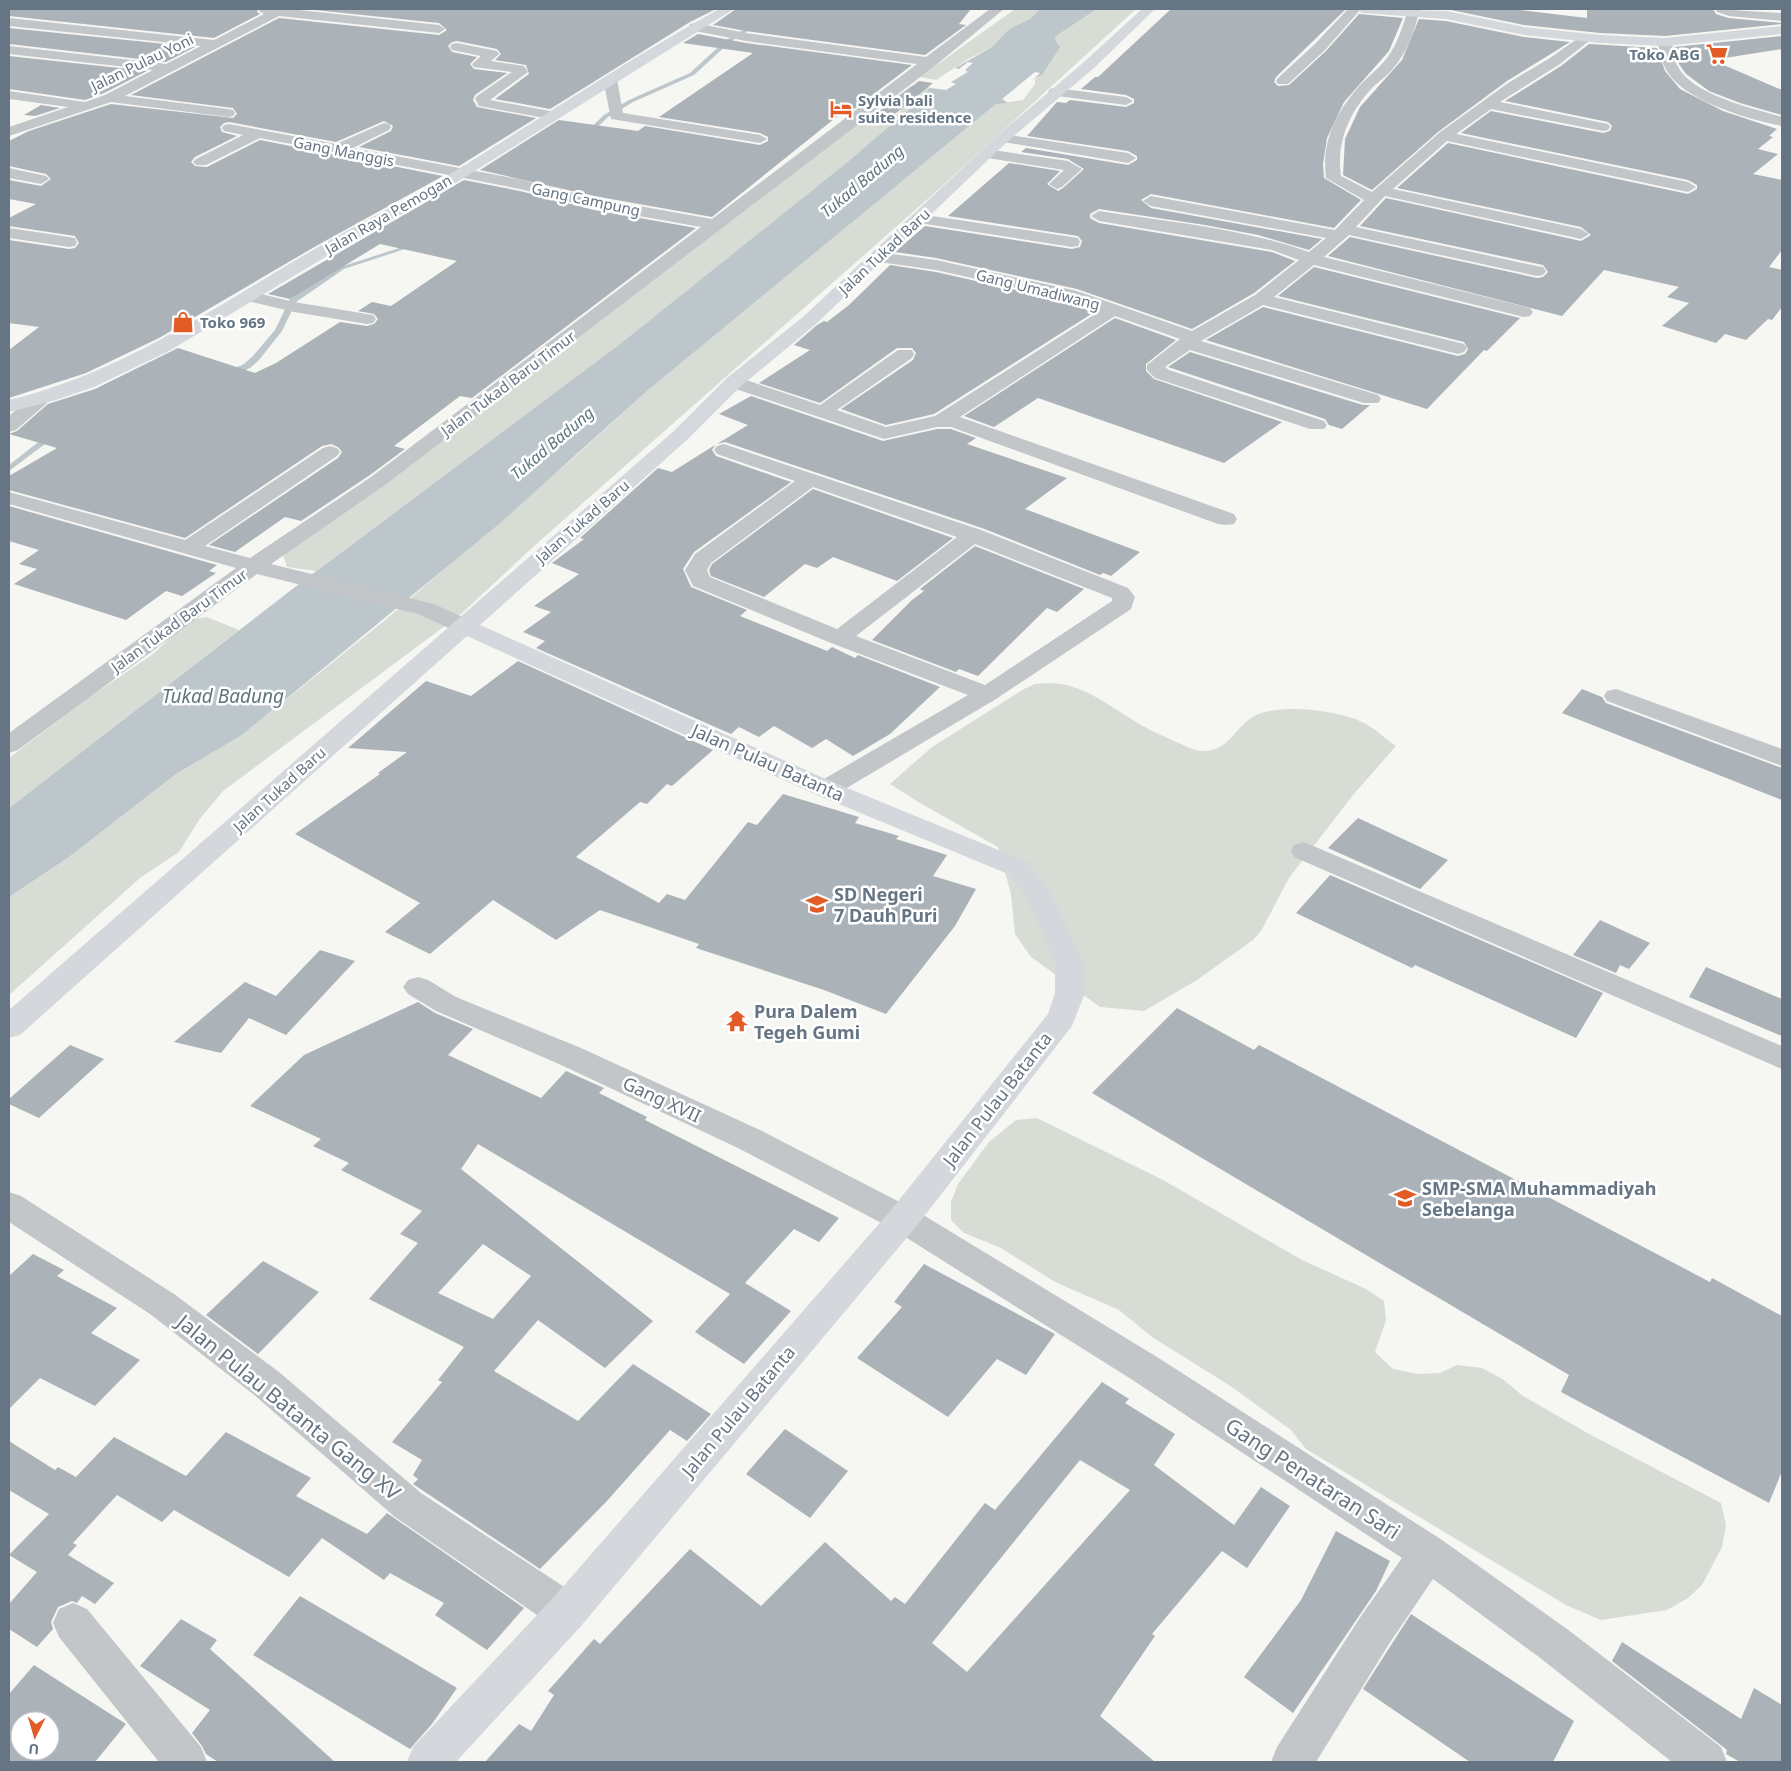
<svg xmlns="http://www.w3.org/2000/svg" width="1791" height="1771" viewBox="0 0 1791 1771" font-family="'Noto Sans',sans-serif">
	<rect width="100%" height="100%" fill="#f6f6f3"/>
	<g fill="#d7ddd4">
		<polygon points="1015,9 1040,9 1031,18 1008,30 992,47 968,59 936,80 920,77"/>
		<polygon points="1097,9 1136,9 939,189 533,547 461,614 223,791 199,820 179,852 140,878 9,995 9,897 69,857 176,774 242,735 384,621 578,454 647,391 996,104 1023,100 1035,84 1035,80 1042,75 1056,36"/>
		<polygon points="922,85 930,88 913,106 845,164 620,344 316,571 287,567 283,555 861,120 871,118 892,118 902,110 882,107 911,86"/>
		<polygon points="207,617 239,630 9,808 9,758 87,699 153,654 189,620"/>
		<path d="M1051,683C1086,684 1114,710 1143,726C1153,732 1164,736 1174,741C1182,744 1194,751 1202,751C1227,752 1234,730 1251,718C1274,702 1338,710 1362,722C1374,727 1385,739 1396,746L1353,795L1289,878L1261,931L1253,940L1197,980L1144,1011L1100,1007L1031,957L1015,934L1011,894L998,847L920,803L890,784L932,747L1024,689L1035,684Z"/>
		<polygon points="1037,1118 1163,1180 1302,1260 1366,1289 1384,1301 1386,1320 1375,1352 1393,1369 1418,1374 1440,1373 1457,1365 1482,1368 1504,1380 1523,1396 1589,1434 1721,1503 1726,1525 1722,1547 1702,1585 1688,1598 1667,1610 1601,1620 1566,1605 1306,1449 1291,1430 1232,1387 1152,1337 1119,1310 1055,1282 1001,1248 964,1233 951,1220 951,1202 958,1184 989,1142 1016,1120"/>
	</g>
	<polygon fill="#bcc6cb" points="1040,9 1097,9 1056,36 1055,40 1060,47 1042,75 1033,80 1040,73 1035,72 1002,99 1008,103 996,104 647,391 499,524 242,735 176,774 69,857 9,897 9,808 299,584 620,344 845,164 913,106 930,88 946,90 956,84 951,82 968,72 965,70 973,63 968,62 959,69 955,68 992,47 1008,30 1031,18"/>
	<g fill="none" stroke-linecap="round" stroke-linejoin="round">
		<g fill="#bcc6cb" fill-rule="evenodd">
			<polygon points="778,9 784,9 730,42 694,75 633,102 608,117 588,136 583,135 604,115 629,100 690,73 726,40"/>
			<polygon points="412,244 417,245 344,269 296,302 282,331 259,360 250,368 232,376 226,376 226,372 244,364 253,356 275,330 290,299 340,267"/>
			<polygon points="50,433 57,435 9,471 9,465"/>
		</g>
	</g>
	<g fill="#abb2b8" fill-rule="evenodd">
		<polygon points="9,9 258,9 257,12 260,14 214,38 9,16"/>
		<polygon points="305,9 716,9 690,22 550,109 495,99 529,74 526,65 495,60 501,54 497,49 457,41 452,42 448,46 452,52 477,57 470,64 474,69 507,73 475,95 473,100 477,107 536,118 459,166 359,147 391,131 393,126 384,121 336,142 229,122 224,123 220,127 222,132 237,136 195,157 191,162 195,166 207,167 260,140 443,176 316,246 159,338 86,373 9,398 9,350 39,327 9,323 9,240 69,249 75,248 79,243 75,236 9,226 9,218 36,204 9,199 9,180 41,186 51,179 46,174 9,166 9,141 29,131 111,104 233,118 237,114 233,108 131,95 279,18 439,35 447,30 439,23"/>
		<polygon points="736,9 971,9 959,24 966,25 925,55 746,31 713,25"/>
		<polygon points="1171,9 1346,9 1276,77 1274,82 1278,86 1289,85 1326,51 1359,14 1403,18 1389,51 1344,102 1327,138 1323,164 1324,178 1361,200 1334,228 1151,194 1141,200 1151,208 1322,239 1309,250 1258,235 1205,225 1099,209 1090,214 1090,218 1099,223 1272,252 1295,261 1254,293 1192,329 1077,289 936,258 895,252 925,226 1072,249 1080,247 1082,241 1078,236 948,216 1009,163 1060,171 1047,184 1058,191 1063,188 1084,169 1068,159 1021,152 1026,148 1128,165 1137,160 1137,156 1128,151 1027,136 1057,102 1066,103 1070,100 1126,107 1134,103 1134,99 1126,95 1081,89 1095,77 1098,77"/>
		<polygon points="1429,9 1511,9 1587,18 1587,9 1713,9 1716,14 1728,18 1782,23 1782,24 1665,36 1600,33 1524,25 1446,9"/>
		<polygon points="1419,19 1446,21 1524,37 1570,42 1507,81 1438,132 1372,190 1343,175 1345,139 1360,107 1402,60"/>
		<polygon points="9,28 195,47 166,62 9,44"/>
		<polygon points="698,34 746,43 912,65 850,112 844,111 712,217 594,196 480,170 559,120 638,131 645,126 760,145 768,141 768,137 760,133 659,117 753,53 683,43"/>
		<polygon points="1782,36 1782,49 1712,60 1782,90 1782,115 1740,103 1709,91 1686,74 1679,64 1675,53 1674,47"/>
		<polygon points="1589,44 1657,48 1665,71 1680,89 1723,111 1777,129 1769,136 1773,137 1758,149 1778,154 1753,174 1782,180 1782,250 1769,267 1782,270 1782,307 1772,320 1768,319 1746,340 1725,334 1716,343 1662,326 1689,303 1667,297 1679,287 1604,270 1562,316 1328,256 1350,237 1537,278 1543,277 1548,272 1543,265 1360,226 1386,198 1581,241 1591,235 1581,227 1397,188 1448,143 1688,194 1697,189 1697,185 1688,180 1461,133 1491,111 1603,133 1610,131 1612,126 1608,122 1505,101 1561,66"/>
		<polygon points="9,56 147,71 104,93 85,100 9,89"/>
		<polygon points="919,81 933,83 890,118 873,116"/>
		<polygon points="41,105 60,108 35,116 24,115"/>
		<polygon points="464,180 520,191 594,210 696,228 472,398 460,396 394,446 405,449 370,475 301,521 285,517 235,552 209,545 338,458 342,452 338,447 331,444 322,446 185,538 9,490 9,476 57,448 9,434 17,431 48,404 95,389 178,348 255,373 276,363 340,322 367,326 374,324 378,319 374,314 358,311 372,302 391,306 457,261 380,244 290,299 268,294"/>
		<polygon points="890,265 936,272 1065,301 1096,311 934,414 886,425 841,409 913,360 916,353 912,348 897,348 820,403 759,383 810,350 794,345 817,325 824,321 827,322 849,305"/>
		<polygon points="1314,267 1520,318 1487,351 1484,350 1427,409 1206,340 1263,307 1458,356 1465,354 1468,349 1464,342 1278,296"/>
		<polygon points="1115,318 1176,340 1146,364 1146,371 1154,379 1282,422 1224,463 1038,398 994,427 964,416"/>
		<polygon points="1190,352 1363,405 1370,405 1342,429 1329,425 1325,419 1168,367"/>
		<polygon points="751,396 883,441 937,429 951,429 976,438 967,444 1067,478 1025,509 1140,552 1111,576 1103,573 1100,575 982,528 725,442 717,444 748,425 719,414"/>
		<polygon points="715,445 712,450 716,456 791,482 694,552 683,569 691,587 747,610 740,616 827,651 832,647 855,658 858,655 940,687 890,734 853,756 826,739 812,748 774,726 759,737 739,727 731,734 536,648 545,641 523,632 551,612 534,606 579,574 552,563 584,539 580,538 658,468 672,472"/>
		<polygon points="813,489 953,538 897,581 833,557 817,568 805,564 764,597 711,576 709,570 712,564"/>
		<polygon points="9,506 217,565 209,571 216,573 182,596 166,591 126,620 14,584 37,569 19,564 39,550 9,541"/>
		<polygon points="975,546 1084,589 1057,612 1047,608 978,676 959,669 956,672 872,640 912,600 924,591 920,589"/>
		<polygon points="518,661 713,750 672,786 667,784 647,804 640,802 576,857 659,903 667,894 685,900 748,822 757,825 783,794 859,817 855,823 899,836 896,839 947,855 933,876 976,889 955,926 886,1014 824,990 696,948 699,944 600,910 556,940 493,900 430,954 385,932 420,903 295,834 380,774 378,773 407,752 348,748 426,681 471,696"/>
		<polygon points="1582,689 1602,697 1606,703 1782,768 1782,800 1562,713"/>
		<polygon points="1358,818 1448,860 1420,889 1328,848"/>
		<polygon points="1330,875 1603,993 1576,1038 1415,965 1412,968 1296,913"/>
		<polygon points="1600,920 1650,943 1629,969 1620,965 1616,973 1573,955"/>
		<polygon points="320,950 355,961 286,1035 249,1018 221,1053 174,1042 245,982 276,996"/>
		<polygon points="1706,967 1782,999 1782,1036 1689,997"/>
		<path d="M418,1002L435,1013L473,1029L448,1055L541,1098L566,1071L604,1088L599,1093L647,1117L645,1120L839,1218L819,1242L794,1229L745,1283L791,1311L744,1364L695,1332L730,1294L478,1144L461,1169L653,1321L605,1368L538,1320L494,1371L578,1421L633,1364L711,1414L687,1441L670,1430L606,1502L540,1569L413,1484L418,1479L413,1475L422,1460L392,1442L442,1382L438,1380L464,1347L369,1299L418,1243L400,1234L422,1211L341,1170L349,1163L313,1146L321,1139L250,1106L304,1055ZM483,1244L531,1276L493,1319L438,1293Z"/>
		<polygon points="1177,1008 1254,1050 1259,1045 1710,1282 1712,1278 1782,1316 1782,1471 1769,1503 1561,1392 1569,1375 1092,1093"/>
		<polygon points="70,1045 104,1059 39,1118 9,1104 9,1099"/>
		<polygon points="33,1254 64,1270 57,1276 117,1308 91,1333 140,1360 95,1406 40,1378 9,1409 9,1276"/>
		<polygon points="263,1261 319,1292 258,1354 206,1315"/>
		<polygon points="924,1264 1055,1334 1026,1375 997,1359 948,1417 857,1358 902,1307 894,1302"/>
		<path d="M1102,1382L1129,1399L1125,1403L1175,1434L1154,1465L1234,1525L1261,1487L1290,1506L1247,1568L1222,1551L1152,1634L1155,1636L1100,1716L1155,1762H485L519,1724L531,1731L554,1695L548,1691L594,1639L600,1644L690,1549L761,1606L825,1542L891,1601L895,1597L905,1604L985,1503L995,1510ZM1080,1460L1130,1490L967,1672L932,1643Z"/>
		<polygon points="785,1429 848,1471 810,1518 746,1474"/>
		<polygon points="226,1432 311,1478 296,1496 367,1534 387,1513 524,1608 487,1650 435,1615 444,1603 390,1573 384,1580 322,1538 289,1577 174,1510 162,1522 117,1495 73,1543 77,1545 68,1555 114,1583 95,1604 82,1596 77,1603 72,1601 58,1607 51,1622 53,1629 37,1647 9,1629 9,1604 37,1572 9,1555 49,1514 9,1490 9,1441 55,1470 58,1467 76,1477 114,1437 186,1476"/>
		<polygon points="1336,1531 1390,1561 1376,1591 1293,1713 1244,1677 1301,1600"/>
		<polygon points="300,1596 457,1688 432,1724 410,1749 253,1655"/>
		<polygon points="1411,1614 1574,1721 1553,1762 1470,1762 1363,1689"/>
		<polygon points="181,1619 217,1640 210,1649 335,1762 218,1762 206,1754 202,1746 192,1733 210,1710 140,1666"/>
		<polygon points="1622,1642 1741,1719 1754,1688 1782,1705 1782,1762 1740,1762 1726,1754 1727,1750 1722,1746 1612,1661"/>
		<path d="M34,1665L126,1724L95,1762H9V1694ZM20,1721H50V1751H20Z"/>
	</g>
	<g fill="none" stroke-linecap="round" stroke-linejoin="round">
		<g fill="#c2c6c9" fill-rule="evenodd">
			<polygon points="260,9 290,9 439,25 445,29 439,33 279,16 125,96 228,109 233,110 235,113 233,116 228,117 111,102 9,136 9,127 68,107 9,99 9,91 85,102 105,95 153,70 9,54 9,46 166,64 201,46 9,26 9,18 214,40 264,14 259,11"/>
			<polygon points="990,9 1004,9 936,65 385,485 271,564 434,604 471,621 475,626 471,631 463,633 455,631 418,614 257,574 18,750 9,753 9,733 236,568 9,504 9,492 185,540 323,448 330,446 337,448 340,452 337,456 205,546 250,558 371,477 701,227 594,208 520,189 260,138 206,165 196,165 193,162 196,159 243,135 224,131 222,128 224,125 229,124 336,144 384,123 389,124 391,127 389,130 353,148 523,180 594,198 712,219 917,64 746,41 690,30 689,27 690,24 695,23 746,33 926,57"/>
			<polygon points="1348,9 1361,9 1325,50 1288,84 1278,84 1276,81 1278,78 1315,44"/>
			<path d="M1408,9H1420C1415,29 1409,48 1396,65C1390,73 1382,79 1374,86C1350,111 1336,141 1341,176L1372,192L1439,133L1508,83L1550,58L1584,34L1591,38L1589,41L1560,64L1500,102L1608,124L1610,127L1608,130L1603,131L1491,109L1456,134L1688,182L1696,187L1688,192L1447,141L1393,189L1581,229L1589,234L1581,239L1385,196L1356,227L1537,266L1543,267L1546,271L1543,275L1537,276L1349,235L1324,257L1530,308L1533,312L1530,316L1524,317L1314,265L1274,297L1464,344L1467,348L1464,352L1458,354L1263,305L1201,341L1378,395L1381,399L1378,403H1364L1190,350L1165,367L1169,370L1324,421L1327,425L1324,429H1310L1155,378L1147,370V365L1180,339L1115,316L960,417L1234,514L1237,519L1234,524L1226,525L1218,524L951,427H937L884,439L727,386L725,382L727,378L734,376L820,405L898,350H912L914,354L912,358L837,410L886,427L935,416L1100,311L1066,299L936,270L872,261L870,257L872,253L878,252L936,260L1077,291L1192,331L1255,295L1299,260L1272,250L1099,221L1091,216L1099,211C1169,222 1242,228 1309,252L1326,238L1151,206L1143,201L1151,196L1335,230L1364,200L1326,178C1321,140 1337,110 1363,82C1371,74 1380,67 1387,58C1398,43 1403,26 1408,9Z"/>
			<polygon points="1715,9 1782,13 1782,21 1729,16 1717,12"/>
			<path d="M1665,38L1672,42C1673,49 1673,58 1677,65C1691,95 1752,108 1782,117V126C1751,120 1693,103 1672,78C1663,68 1660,55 1658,42Z"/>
			<polygon points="457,43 497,51 499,54 491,61 524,66 528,72 490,100 555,112 557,115 555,118 550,119 479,106 475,99 477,96 512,72 474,67 472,64 481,56 452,50 450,47 452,44"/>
			<polygon points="610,75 617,79 623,113 760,135 767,139 760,143 611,119 603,79"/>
			<polygon points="1055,88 1126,97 1133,101 1126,105 1050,95 1048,92 1050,89"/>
			<polygon points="1003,134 1128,153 1136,158 1128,163 998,141 996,138"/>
			<polygon points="986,149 1068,161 1082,169 1062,187 1057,189 1049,184 1064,170 981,157 978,154"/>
			<polygon points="9,168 46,176 49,179 41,184 9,178"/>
			<polygon points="919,214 1072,237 1078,238 1080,242 1078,246 1072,247 913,222 911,219 913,216"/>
			<polygon points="9,228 69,237 75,238 77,242 75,246 69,247 9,238"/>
			<polygon points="249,291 294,302 367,314 373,315 376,319 373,323 367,324 294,312 243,300 240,296 243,292"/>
			<polygon points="39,394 46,396 49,400 46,404 16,430 9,432 9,416 32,396"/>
			<path d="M724,444L981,530L1128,588L1135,597L1131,609L996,699L835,795L826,797L817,795L813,789L817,783L968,695L831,643L693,586L685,570L695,554L795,481L717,454L714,450L717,446ZM813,487L957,537L837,629L710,577L707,570L711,563ZM975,544L1112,598V601L985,685L856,636Z"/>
			<polygon points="1616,689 1782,749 1782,766 1607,701 1604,696 1607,691"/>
			<polygon points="1304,842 1782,1046 1782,1069 1294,857 1291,851 1294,845"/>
			<polygon points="418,977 428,980 456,997 581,1048 760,1130 915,1210 1157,1357 1442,1540 1567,1629 1721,1747 1727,1762 1672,1762 1539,1657 1433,1579 1389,1644 1316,1762 1271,1762 1277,1747 1361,1616 1402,1558 1131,1379 891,1228 738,1148 559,1064 436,1011 408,994 403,987 408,980"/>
			<polygon points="9,1192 21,1196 174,1294 279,1372 421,1493 581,1598 587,1612 581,1626 567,1631 553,1626 395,1517 253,1394 150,1314 9,1222"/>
			<polygon points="73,1603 87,1609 201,1747 207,1762 159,1762 59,1637 53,1623 59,1609"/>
		</g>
		<g fill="#d4d8dc" fill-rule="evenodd">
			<path d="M719,9H734L441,192L327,256L169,351L94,387L56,400L9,412V400C117,374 206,313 301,257C343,232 387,210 430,186C527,128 620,64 719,9Z"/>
			<polygon points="1142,9 1155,9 1094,68 1008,141 816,324 741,386 689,438 480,625 835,783 1028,862 1050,891 1083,961 1085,993 1072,1026 915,1228 581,1626 456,1762 407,1762 413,1747 553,1598 891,1210 1048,1014 1055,993 1055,961 1024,894 1008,874 817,795 467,636 20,1035 9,1038 9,1010 675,430 727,378 804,316 998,135 1084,62"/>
			<polygon points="1356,9 1446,11 1524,27 1600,35 1665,38 1782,26 1782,34 1665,46 1600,43 1524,35 1446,19 1362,13"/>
		</g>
	</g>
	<defs>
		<g id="supermarket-bare" transform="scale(1.725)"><path d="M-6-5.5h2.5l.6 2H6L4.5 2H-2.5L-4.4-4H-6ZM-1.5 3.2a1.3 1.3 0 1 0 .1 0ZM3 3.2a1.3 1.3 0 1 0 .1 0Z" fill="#e35c27" stroke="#fff" stroke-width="2.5" paint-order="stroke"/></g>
		<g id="hotel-bare" transform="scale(1.725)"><path d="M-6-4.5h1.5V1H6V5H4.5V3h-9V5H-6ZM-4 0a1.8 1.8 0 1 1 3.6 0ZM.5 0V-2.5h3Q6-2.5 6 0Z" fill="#e35c27" stroke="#fff" stroke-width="2.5" paint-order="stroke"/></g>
		<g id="shop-bare" transform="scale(1.725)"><path d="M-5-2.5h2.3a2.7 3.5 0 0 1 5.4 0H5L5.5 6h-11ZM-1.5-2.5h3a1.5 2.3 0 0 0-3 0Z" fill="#e35c27" stroke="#fff" stroke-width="2.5" paint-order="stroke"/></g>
		<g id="school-bare" transform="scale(1.725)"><path d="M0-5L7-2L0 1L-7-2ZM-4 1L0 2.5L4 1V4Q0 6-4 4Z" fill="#e35c27" stroke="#fff" stroke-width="2.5" paint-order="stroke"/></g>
		<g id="temple-bare" transform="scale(1.725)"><path d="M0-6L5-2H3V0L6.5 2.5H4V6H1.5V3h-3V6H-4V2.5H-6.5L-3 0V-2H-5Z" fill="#e35c27" stroke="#fff" stroke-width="2.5" paint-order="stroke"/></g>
	</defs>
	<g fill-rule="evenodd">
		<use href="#supermarket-bare" x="1717" y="54"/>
		<use href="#hotel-bare" x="841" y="109"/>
		<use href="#shop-bare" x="183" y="322"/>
		<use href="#school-bare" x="817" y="904"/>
		<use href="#temple-bare" x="737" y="1021"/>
		<use href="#school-bare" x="1405" y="1198"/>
	</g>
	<g text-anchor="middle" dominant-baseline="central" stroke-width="5" stroke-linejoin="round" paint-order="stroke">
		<g font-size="15" font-weight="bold" fill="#657584" stroke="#fff" text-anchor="start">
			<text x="1700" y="54" text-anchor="end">Toko ABG</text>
			<text x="858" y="100">Sylvia bali<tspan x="858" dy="17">suite residence</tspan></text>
			<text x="200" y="322">Toko 969</text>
		</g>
		<g font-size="15" fill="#657584" stroke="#fff">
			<text transform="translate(142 62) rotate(-26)">Jalan Pulau Yoni</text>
			<text transform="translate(344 151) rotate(11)">Gang Manggis</text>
			<text transform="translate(586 199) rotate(12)">Gang Campung</text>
			<text transform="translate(388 214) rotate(-30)">Jalan Raya Pemogan</text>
			<text transform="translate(884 251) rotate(-43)">Jalan Tukad Baru</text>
			<text transform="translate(1038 289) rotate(14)">Gang Umadiwang</text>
			<text transform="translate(508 383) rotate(-37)">Jalan Tukad Baru Timur</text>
			<text transform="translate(582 521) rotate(-41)">Jalan Tukad Baru</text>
			<text transform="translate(179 620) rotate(-36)">Jalan Tukad Baru Timur</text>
			<text transform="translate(279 789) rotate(-42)">Jalan Tukad Baru</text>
		</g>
		<g font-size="16" font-style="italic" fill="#617780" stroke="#fff">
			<text transform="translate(862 181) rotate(-40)">Tukad Badung</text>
			<text transform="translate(552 443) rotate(-40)">Tukad Badung</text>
		</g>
		<g font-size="18" fill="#657584" stroke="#fff">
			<text transform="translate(768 762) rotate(24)">Jalan Pulau Batanta</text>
			<text transform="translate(662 1099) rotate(25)">Gang XVII</text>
			<text transform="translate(997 1099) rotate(-52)">Jalan Pulau Batanta</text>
			<text transform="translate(738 1411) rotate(-50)">Jalan Pulau Batanta</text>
		</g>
		<g font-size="18" font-weight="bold" fill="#657584" stroke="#fff" text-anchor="start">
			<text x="834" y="894">SD Negeri<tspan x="834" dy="21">7 Dauh Puri</tspan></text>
			<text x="754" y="1011">Pura Dalem<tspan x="754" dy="21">Tegeh Gumi</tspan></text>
			<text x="1422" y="1188">SMP-SMA Muhammadiyah<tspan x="1422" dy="21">Sebelanga</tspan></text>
		</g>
		<g font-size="19" font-style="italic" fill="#617780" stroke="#fff">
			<text x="223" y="696">Tukad Badung</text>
		</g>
		<g font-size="21" fill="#657584" stroke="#fff">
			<text transform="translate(289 1407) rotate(39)">Jalan Pulau Batanta Gang XV</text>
			<text transform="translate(1313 1478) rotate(33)">Gang Penataran Sari</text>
		</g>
	</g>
	<rect width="1791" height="1771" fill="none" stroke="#657584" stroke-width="20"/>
	<g transform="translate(35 1736) rotate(185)"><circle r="24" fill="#ffffff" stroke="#c1c8ce"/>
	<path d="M0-4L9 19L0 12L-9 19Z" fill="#e35c27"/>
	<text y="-8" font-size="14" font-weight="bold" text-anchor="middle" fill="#657584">U</text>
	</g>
</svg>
